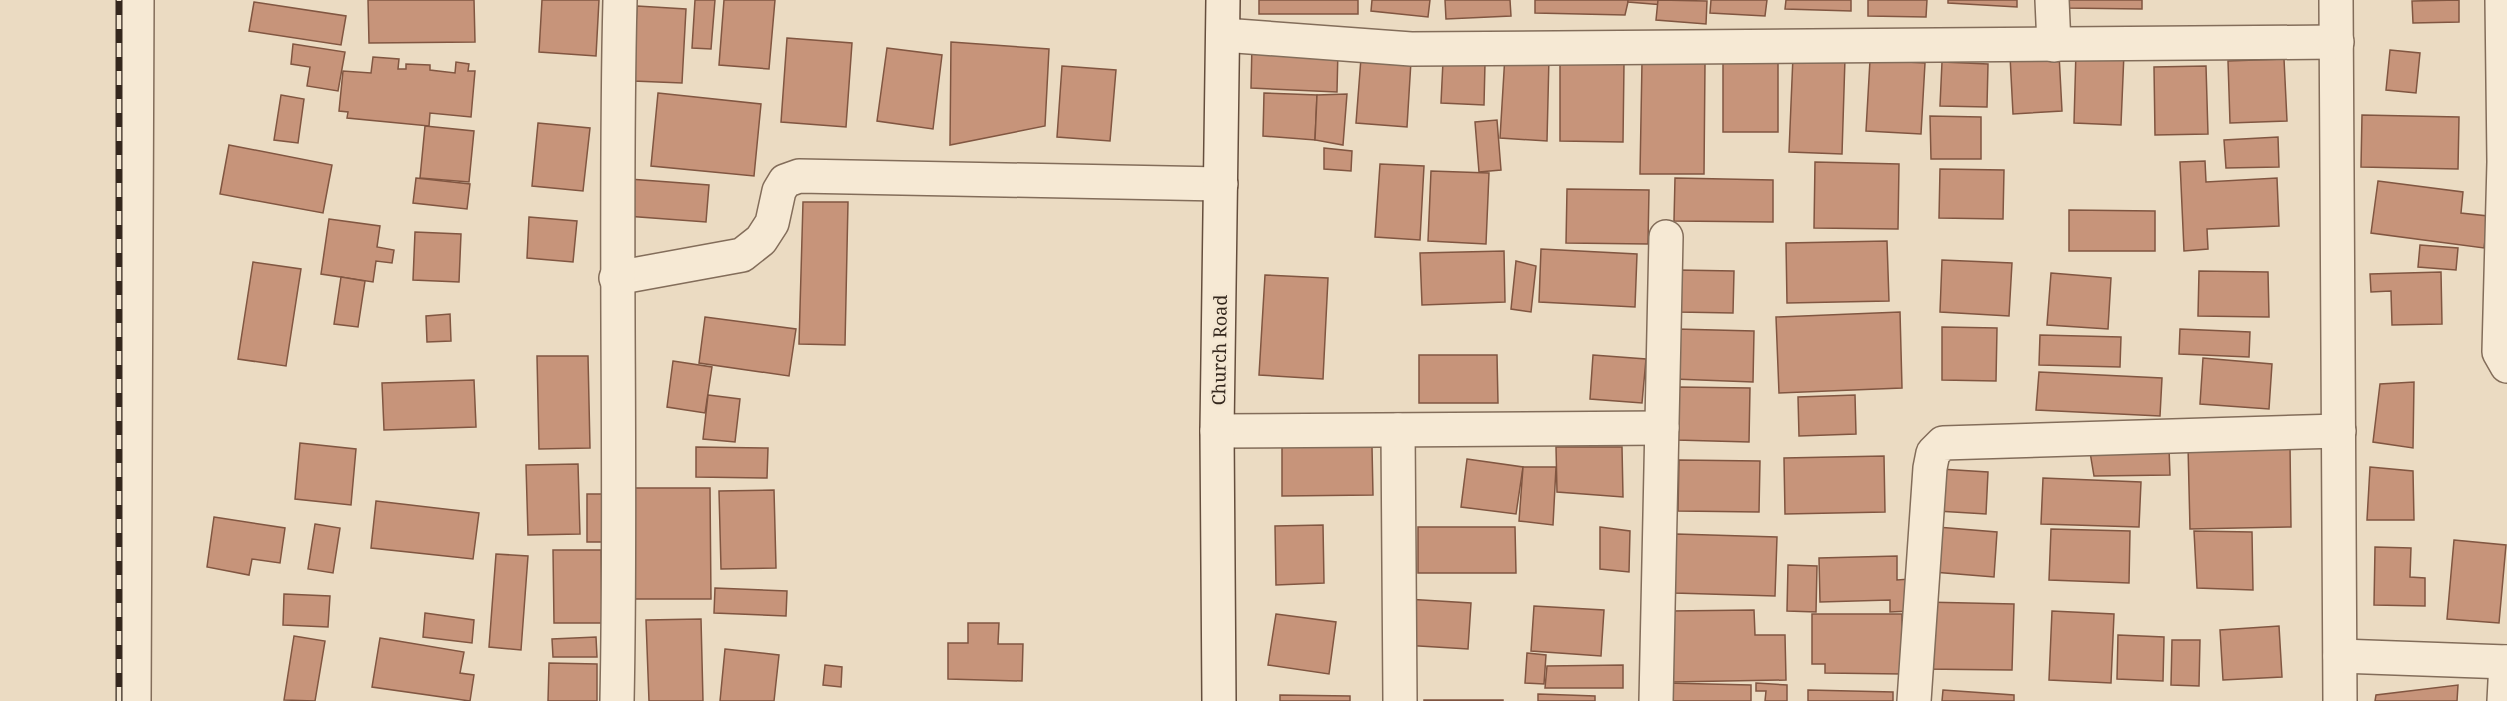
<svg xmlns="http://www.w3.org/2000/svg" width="2507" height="701" viewBox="0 0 2507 701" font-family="'Noto Serif',serif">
	<rect width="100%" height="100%" fill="#ebdbc2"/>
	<g fill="#c7947a" stroke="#815641" stroke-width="1.5">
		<polygon points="368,0 474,0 475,42 369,43"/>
		<polygon points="542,0 599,0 596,56 539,52"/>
		<polygon points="695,0 715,0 711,49 692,48"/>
		<polygon points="724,0 775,0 769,69 719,65"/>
		<rect x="1259" y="0" width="99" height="14"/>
		<polygon points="1372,0 1430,0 1428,17 1371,11"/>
		<polygon points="1445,0 1510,0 1511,16 1446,19"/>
		<polygon points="1535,0 1628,0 1628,2 1625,15 1535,13"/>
		<polygon points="1628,0 1676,0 1676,6 1628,2"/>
		<polygon points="1658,0 1707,1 1706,24 1656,20"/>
		<polygon points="1711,0 1767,0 1765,16 1710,13"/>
		<polygon points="1786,0 1851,0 1851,11 1785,9"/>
		<polygon points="1868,0 1927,0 1926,17 1868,16"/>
		<polygon points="1948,0 2017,0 2017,7 1948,3"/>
		<polygon points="2065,0 2142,0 2142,9 2064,8"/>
		<polygon points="2459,0 2459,22 2413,23 2412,1"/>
		<polygon points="254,2 346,16 341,45 249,31"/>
		<polygon points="637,6 686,9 682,83 633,81"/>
		<polygon points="787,38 852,43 846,127 781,122"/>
		<polygon points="951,42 1049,49 1045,126 950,145"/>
		<polygon points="293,44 345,52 338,91 307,86 310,67 291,64"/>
		<polygon points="1252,44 1338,49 1337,92 1251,88"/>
		<polygon points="887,48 942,55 933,129 877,121"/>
		<polygon points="2390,50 2420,53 2416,93 2386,90"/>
		<polygon points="2076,51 2124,53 2121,125 2074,123"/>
		<polygon points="2059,54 2062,111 2013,114 2010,56"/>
		<polygon points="1505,55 1549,57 1547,141 1500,138"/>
		<polygon points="1793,56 1845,58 1842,154 1789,152"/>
		<polygon points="373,57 399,59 398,69 406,69 406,64 430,65 430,70 455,73 456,62 469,64 468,71 475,71 471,117 430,113 429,126 347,118 348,112 339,111 343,71 371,73"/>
		<polygon points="1361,58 1411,61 1407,127 1356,123"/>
		<polygon points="2284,59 2287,121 2230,123 2228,61"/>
		<polygon points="1870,60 1925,63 1921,134 1866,131"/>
		<polygon points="1443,61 1485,63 1484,105 1441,103"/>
		<polygon points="1642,62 1705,63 1704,174 1640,174"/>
		<rect x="1723" y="62" width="55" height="70"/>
		<polygon points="1942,62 1988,64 1987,107 1940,106"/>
		<polygon points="1560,63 1624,63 1623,142 1560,141"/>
		<polygon points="1062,66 1116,70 1110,141 1057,137"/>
		<polygon points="2206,66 2208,134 2155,135 2154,67"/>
		<polygon points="658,93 761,104 754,176 651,166"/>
		<polygon points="1264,93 1317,95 1315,140 1263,136"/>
		<polygon points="1347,94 1343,145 1315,140 1317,95"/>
		<polygon points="281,95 304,99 298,143 274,140"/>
		<polygon points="2362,115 2459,117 2458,169 2361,167"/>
		<polygon points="1930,116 1981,117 1981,159 1931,159"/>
		<polygon points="1497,120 1501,170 1479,172 1475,122"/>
		<polygon points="538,123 590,128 583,191 532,186"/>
		<polygon points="425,126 474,131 469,182 420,178"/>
		<polygon points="2278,137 2279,167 2226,168 2224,140"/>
		<polygon points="229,145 332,165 323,213 220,194"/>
		<polygon points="1324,148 1352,151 1351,171 1324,169"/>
		<polygon points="2205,161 2206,182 2277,178 2279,226 2207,229 2208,249 2184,251 2180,162"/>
		<polygon points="1815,162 1899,164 1898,229 1814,228"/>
		<polygon points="1380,164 1424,166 1420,240 1375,237"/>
		<polygon points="1940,169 2004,170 2003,219 1939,218"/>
		<polygon points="1431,171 1489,173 1486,244 1428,241"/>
		<polygon points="416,178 470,184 467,209 413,203"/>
		<polygon points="1675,178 1773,180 1773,222 1674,221"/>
		<polygon points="629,179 709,185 706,222 626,216"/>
		<polygon points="2378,181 2463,192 2461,213 2488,216 2484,248 2371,233"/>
		<polygon points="1567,189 1649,190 1648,244 1566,243"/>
		<polygon points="803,202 848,202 845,345 799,344"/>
		<polygon points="2069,210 2155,211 2155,251 2069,251"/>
		<polygon points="529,217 577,221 573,262 527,258"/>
		<polygon points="329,219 380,226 377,247 394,250 392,263 376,261 373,282 321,274"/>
		<polygon points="415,232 461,234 459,282 413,280"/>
		<polygon points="1887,241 1889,301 1787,303 1786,243"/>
		<polygon points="2420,245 2458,248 2456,270 2418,267"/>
		<polygon points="1541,249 1637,254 1635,307 1539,302"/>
		<polygon points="1504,251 1505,302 1422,305 1420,253"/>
		<polygon points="1942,260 2012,263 2009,316 1940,312"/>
		<polygon points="1516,261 1536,266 1531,312 1511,309"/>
		<polygon points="253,262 301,269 286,366 238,359"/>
		<polygon points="1678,270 1734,271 1733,313 1678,312"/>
		<polygon points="2199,271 2268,272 2269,317 2198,316"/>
		<polygon points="2441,272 2442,324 2392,325 2391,291 2371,292 2370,274"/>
		<polygon points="2051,273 2111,278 2108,329 2047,325"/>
		<polygon points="1265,275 1328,278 1323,379 1259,375"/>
		<polygon points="341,277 365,281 358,327 334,324"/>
		<polygon points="1900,312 1902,388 1779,393 1776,317"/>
		<polygon points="450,314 451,341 427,342 426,316"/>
		<polygon points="705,317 796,329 789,376 699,363"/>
		<polygon points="1942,327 1997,328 1996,381 1942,380"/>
		<polygon points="1676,329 1754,331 1753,382 1674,379"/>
		<polygon points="2180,329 2250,332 2249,357 2179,354"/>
		<polygon points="2040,335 2121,337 2120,367 2039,365"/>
		<polygon points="1419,355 1497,355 1498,403 1419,403"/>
		<polygon points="1593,355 1646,359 1642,403 1590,399"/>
		<polygon points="537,356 588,356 590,448 539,449"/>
		<polygon points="2203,358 2272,364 2269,409 2200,404"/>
		<polygon points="673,361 712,367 705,413 667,407"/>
		<polygon points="2039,372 2162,378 2160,416 2036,410"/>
		<polygon points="474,380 476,427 384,430 382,383"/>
		<polygon points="2414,382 2413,448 2373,442 2380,384"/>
		<polygon points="1677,387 1750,388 1749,442 1676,440"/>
		<polygon points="708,395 740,399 735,442 703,439"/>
		<polygon points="1855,395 1856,434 1799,436 1798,397"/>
		<polygon points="300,443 356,449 351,505 295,499"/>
		<polygon points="2290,445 2291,527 2190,529 2188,446"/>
		<polygon points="2089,446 2169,448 2170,475 2094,476"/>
		<polygon points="696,447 768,448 767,478 696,477"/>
		<polygon points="1282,447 1372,447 1373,495 1282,496"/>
		<polygon points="1556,447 1622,447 1623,497 1557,492"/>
		<polygon points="1884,456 1885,512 1785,514 1784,458"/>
		<polygon points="1467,459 1523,467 1516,514 1461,507"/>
		<polygon points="1679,460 1760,461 1759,512 1678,511"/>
		<polygon points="578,464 580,534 528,535 526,465"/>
		<polygon points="1523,467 1556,467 1553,525 1519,521"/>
		<polygon points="2370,467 2413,471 2414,520 2367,520"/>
		<polygon points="1940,469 1988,472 1986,514 1937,511"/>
		<polygon points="2043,478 2141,482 2139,527 2041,524"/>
		<polygon points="631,488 710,488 711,599 632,599"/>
		<polygon points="774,490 776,568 721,569 719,491"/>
		<rect x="587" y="494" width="19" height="48"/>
		<polygon points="376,501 479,513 473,559 371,548"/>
		<polygon points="214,517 285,528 280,563 252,559 249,575 207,567"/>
		<polygon points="315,524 340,528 333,573 308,569"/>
		<polygon points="1323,525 1324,583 1276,585 1275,526"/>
		<polygon points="1418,527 1515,527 1516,573 1418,573"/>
		<polygon points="1600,527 1630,531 1629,572 1600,569"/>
		<polygon points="1937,527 1997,532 1994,577 1933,572"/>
		<polygon points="2051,529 2130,531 2129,583 2049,580"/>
		<polygon points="2194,531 2252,532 2253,590 2197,588"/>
		<polygon points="1676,534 1777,537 1775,596 1674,593"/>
		<polygon points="2454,540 2506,545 2499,623 2447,619"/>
		<polygon points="2375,547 2411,548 2410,577 2425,578 2425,606 2374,605"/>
		<polygon points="553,550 601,550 602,623 554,623"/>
		<polygon points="496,554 528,556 521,650 489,647"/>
		<polygon points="1897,556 1897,580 1910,579 1911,611 1890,612 1890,600 1820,602 1819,558"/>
		<polygon points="1788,565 1817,566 1816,612 1787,611"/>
		<polygon points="715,588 787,591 786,616 714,613"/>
		<polygon points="284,594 330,596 328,627 283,625"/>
		<polygon points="1406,599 1471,603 1468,649 1403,645"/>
		<polygon points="1923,602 2014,604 2012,670 1922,669"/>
		<polygon points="1534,606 1604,610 1601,656 1531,651"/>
		<polygon points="1754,610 1755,635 1785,635 1786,680 1672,682 1671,611"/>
		<polygon points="2052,611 2114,614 2111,683 2049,680"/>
		<polygon points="425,613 474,620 472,643 423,637"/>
		<polygon points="1276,614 1336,622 1329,674 1268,665"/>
		<polygon points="1812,614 1902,614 1902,674 1825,673 1825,664 1812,664"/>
		<polygon points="701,619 703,701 649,701 646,620"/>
		<polygon points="968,623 999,623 998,644 1023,644 1022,681 948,679 948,643 968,643"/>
		<polygon points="2279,626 2282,677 2223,680 2220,630"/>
		<polygon points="2118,635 2164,637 2163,681 2117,679"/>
		<polygon points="294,636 325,641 315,701 284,700"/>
		<polygon points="596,637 597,657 553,657 552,639"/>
		<polygon points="380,638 464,652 460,673 474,675 470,701 372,687"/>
		<polygon points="2172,640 2200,640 2199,686 2171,685"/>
		<polygon points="725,649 779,655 774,701 720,701"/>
		<polygon points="1527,653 1546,655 1544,684 1525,683"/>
		<polygon points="549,663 597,664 597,701 548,701"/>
		<polygon points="825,665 842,667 841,687 823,685"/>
		<polygon points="1623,665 1623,688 1545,688 1547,666"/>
		<polygon points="1665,683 1751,685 1751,701 1665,701"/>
		<polygon points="1756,683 1787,685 1787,701 1765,701 1766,691 1756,691"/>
		<polygon points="2458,685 2457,701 2375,701 2376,695"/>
		<polygon points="1808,690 1893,692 1893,701 1808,701"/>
		<polygon points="1943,690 2014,695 2014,701 1942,701"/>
		<polygon points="1538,694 1595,696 1595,701 1538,701"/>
		<polygon points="1280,695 1350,696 1350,701 1280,701"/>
		<rect x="1424" y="700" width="79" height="1"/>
	</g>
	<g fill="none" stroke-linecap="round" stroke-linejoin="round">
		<g stroke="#836d5a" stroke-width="36">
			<g id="street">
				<polyline points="2052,0 2054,45"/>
				<polyline points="2336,0 2340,701"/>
				<polyline points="2502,0 2504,162 2499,352 2507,366"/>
				<polyline points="1223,35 1411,49 2337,42"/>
				<polyline points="616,278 742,255 761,240 772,223 779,191 785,181 799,176 1221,184"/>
				<polyline points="1398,430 1400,701"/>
				<polyline points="1217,431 1662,428"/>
				<polyline points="2340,656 2507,662"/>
				<polyline points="134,701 137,0"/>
				<path d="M617,701C622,467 614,234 620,0"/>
				<polyline points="1656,701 1666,237"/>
				<polyline points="1914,701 1930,468 1933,453 1943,443 2339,431"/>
				<polyline points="2504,701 2506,662"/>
			</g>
		</g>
		<g stroke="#654e3d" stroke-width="36">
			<polyline id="secondary" points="1219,701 1217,431 1223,0"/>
		</g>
		<use href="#street" stroke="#f6e9d4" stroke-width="33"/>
		<use href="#secondary" stroke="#f6e9d4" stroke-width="33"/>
		<g stroke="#34271d" stroke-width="7">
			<polyline id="rail" points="119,701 119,0"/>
		</g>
		<use href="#rail" stroke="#f3e6d1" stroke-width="4.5" stroke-dasharray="14" stroke-linecap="butt"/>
	</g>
	<g text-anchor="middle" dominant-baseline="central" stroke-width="5" stroke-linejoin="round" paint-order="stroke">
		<g font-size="18" fill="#34271d" stroke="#f3e6d1">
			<text transform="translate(1219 350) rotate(-89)">Church Road</text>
		</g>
	</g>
</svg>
